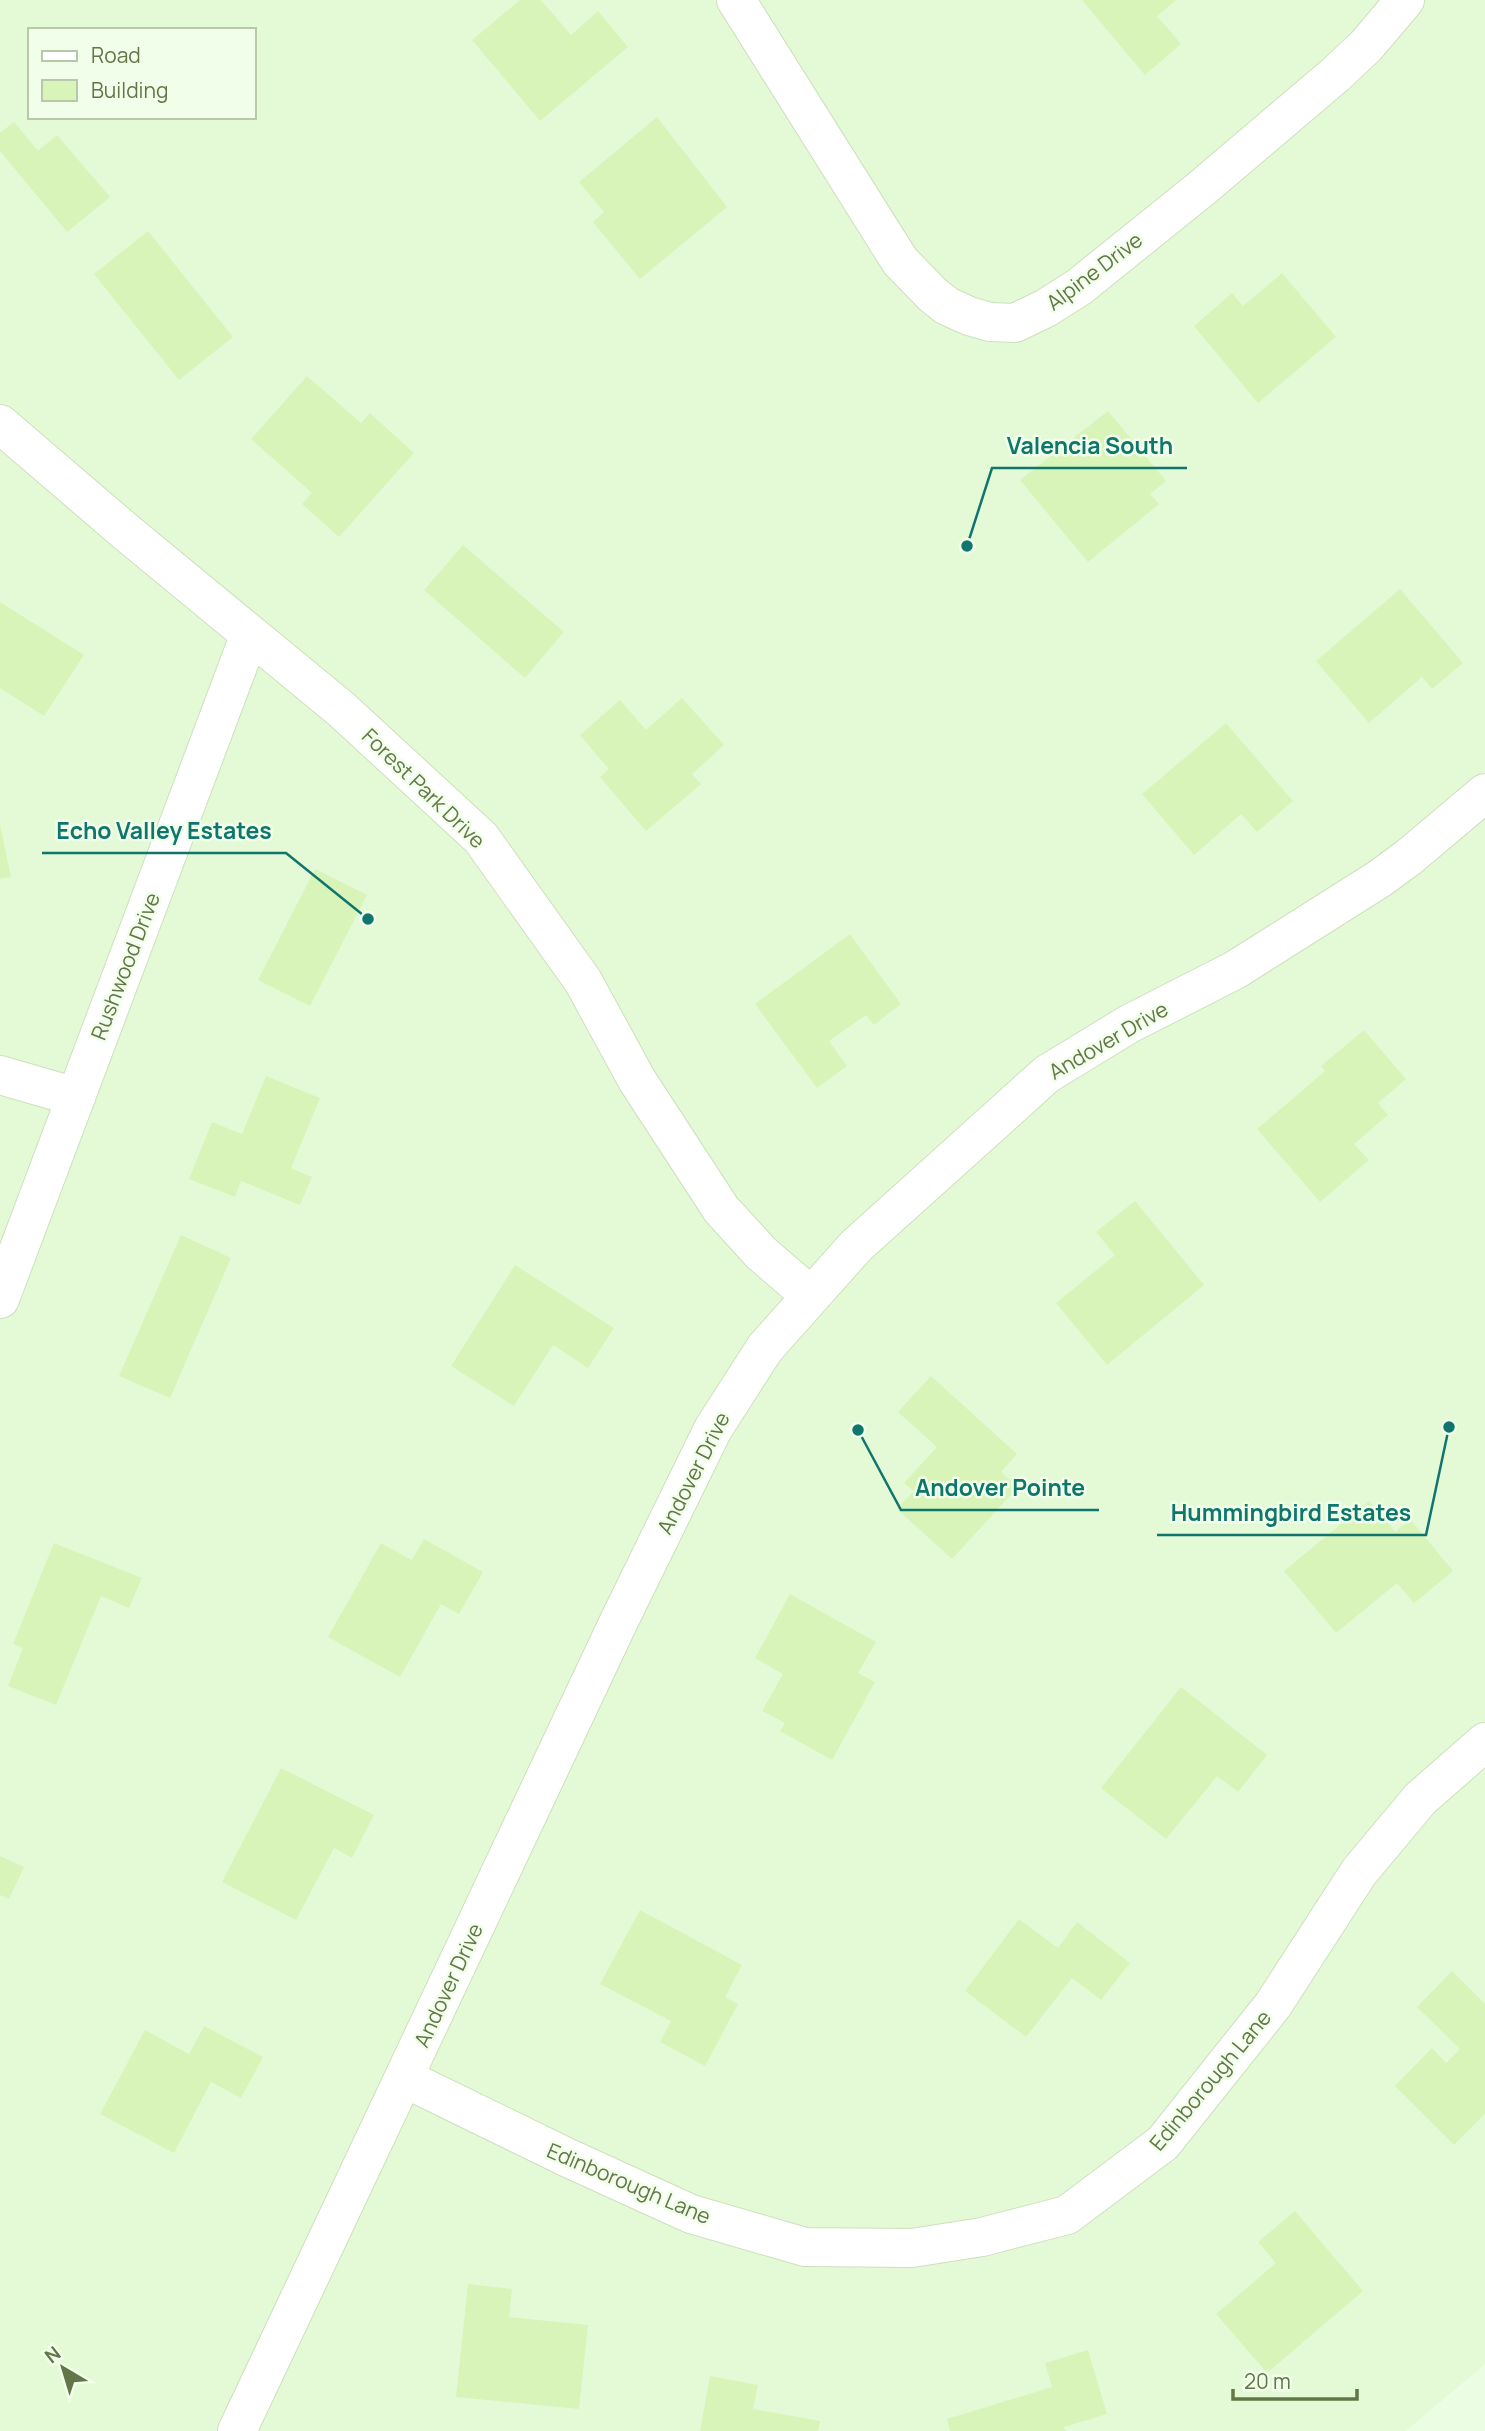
<svg xmlns="http://www.w3.org/2000/svg" width="1485" height="2431" viewBox="0 0 1485 2431" font-family="Manrope,sans-serif">
	<rect width="100%" height="100%" fill="#ebfde3"/>
	<path fill="#e4fad7" fill-rule="evenodd" d="M0,0H1485V2364L1406,2431H0ZM30,30H254V117H30Z"/>
	<g fill="#d9f4b9">
		<polygon points="520,0 541,0 571,35 598,11 628,47 540,121 472,40"/>
		<polygon points="1082,0 1176,0 1157,16 1181,44 1145,75"/>
		<polygon points="657,117 727,207 640,279 593,222 604,212 579,182"/>
		<polygon points="14,122 38,151 57,135 110,197 67,232 0,151 0,133"/>
		<polygon points="148,231 233,337 179,380 94,274"/>
		<polygon points="1282,273 1336,337 1258,403 1194,326 1232,293 1243,306"/>
		<polygon points="307,376 361,423 370,413 414,453 339,537 302,504 312,493 251,439"/>
		<polygon points="1108,411 1166,481 1150,494 1159,504 1088,562 1020,480"/>
		<polygon points="463,545 564,632 525,678 424,590"/>
		<polygon points="1400,589 1463,663 1432,689 1422,677 1369,723 1316,661"/>
		<polygon points="0,602 84,655 44,716 0,688"/>
		<polygon points="682,698 724,745 692,774 701,784 646,831 600,777 609,769 580,735 620,700 646,730"/>
		<polygon points="1226,723 1293,801 1257,832 1241,814 1194,855 1142,794"/>
		<polygon points="0,824 11,877 0,879"/>
		<polygon points="315,869 367,895 310,1006 258,980"/>
		<polygon points="850,934 901,1004 874,1025 866,1015 829,1041 847,1066 817,1088 755,1004"/>
		<polygon points="1364,1030 1406,1079 1378,1103 1388,1115 1354,1144 1369,1160 1320,1202 1257,1129 1325,1071 1321,1066"/>
		<polygon points="266,1076 320,1098 291,1168 312,1177 300,1205 241,1181 235,1197 189,1179 212,1122 242,1134"/>
		<polygon points="1135,1201 1204,1285 1107,1365 1056,1303 1115,1255 1096,1232"/>
		<polygon points="181,1235 231,1258 170,1398 119,1376"/>
		<polygon points="515,1265 614,1328 588,1368 553,1345 514,1406 451,1366"/>
		<polygon points="931,1376 1017,1454 1001,1472 1018,1487 952,1559 897,1509 914,1491 904,1483 937,1447 898,1412"/>
		<polygon points="1369,1501 1395,1532 1410,1519 1453,1571 1414,1603 1397,1583 1336,1633 1284,1571"/>
		<polygon points="424,1539 483,1572 459,1614 441,1604 400,1677 328,1637 381,1543 412,1560"/>
		<polygon points="54,1543 142,1578 129,1608 101,1596 56,1705 8,1686 23,1648 13,1644"/>
		<polygon points="790,1594 876,1642 858,1673 875,1682 832,1760 780,1731 785,1723 762,1711 783,1674 755,1658"/>
		<polygon points="1181,1687 1267,1755 1238,1792 1217,1776 1166,1839 1101,1788"/>
		<polygon points="281,1768 374,1815 352,1858 334,1848 296,1920 222,1882"/>
		<polygon points="0,1856 24,1867 9,1899 0,1895"/>
		<polygon points="640,1910 742,1965 725,1997 738,2004 705,2066 660,2042 671,2021 600,1984"/>
		<polygon points="1019,1919 1058,1948 1077,1922 1130,1963 1101,2000 1072,1978 1026,2037 965,1991"/>
		<polygon points="1452,1971 1485,2004 1485,2114 1454,2145 1395,2086 1432,2048 1446,2063 1460,2049 1417,2007"/>
		<polygon points="204,2026 263,2057 241,2098 211,2082 174,2153 100,2114 145,2030 189,2054"/>
		<polygon points="1295,2211 1363,2291 1267,2373 1216,2314 1276,2263 1258,2242"/>
		<polygon points="468,2284 512,2289 509,2317 588,2325 579,2409 456,2397"/>
		<polygon points="1088,2350 1107,2414 1064,2427 1065,2431 950,2431 947,2419 1052,2387 1045,2363"/>
		<polygon points="710,2376 758,2385 753,2409 820,2421 818,2431 700,2431"/>
	</g>
	<g fill="none" stroke-linecap="round" stroke-linejoin="round">
		<g stroke="#cde0bb" stroke-width="40">
			<g id="street">
				<polyline points="736,0 900,261 933,295 947,306 969,316 990,322 1015,323 1046,308 1079,287 1202,188 1335,75 1366,46 1405,0"/>
				<polyline points="0,424 126,532 341,709 481,838 583,981 637,1080 721,1209 761,1253 811,1296"/>
				<polyline points="0,1075 76,1097"/>
				<polyline points="0,1299 250,634"/>
				<polyline points="404,2078 566,2157 691,2214 805,2247 912,2248 982,2237 1067,2215 1163,2143 1273,2005 1359,1872 1420,1799 1485,1742"/>
				<polyline points="237,2431 619,1621 713,1429 765,1348 856,1246 1047,1074 1129,1024 1235,970 1379,879 1409,857 1485,793"/>
			</g>
		</g>
		<use href="#street" stroke="#fff" stroke-width="38"/>
	</g>
	<g text-anchor="middle" dominant-baseline="central" stroke-width="5" stroke-linejoin="round" paint-order="stroke">
		<g font-size="21" fill="#637648" stroke="#f1ffea">
			<text transform="translate(1094 271) rotate(-37)">Alpine Drive</text>
			<text transform="translate(424 788) rotate(44)">Forest Park Drive</text>
			<text transform="translate(125 966) rotate(-69)">Rushwood Drive</text>
			<text transform="translate(1108 1040) rotate(-30)">Andover Drive</text>
			<text transform="translate(693 1473) rotate(-63)">Andover Drive</text>
			<text transform="translate(448 1985) rotate(-65)">Andover Drive</text>
			<text transform="translate(1210 2080) rotate(-50)">Edinborough Lane</text>
			<text transform="translate(629 2183) rotate(23)">Edinborough Lane</text>
		</g>
	</g>
	<path fill="none" stroke="#0f766e" stroke-width="2.5" d="M967 546L992 468H1187M368 919L286 853H42M858 1430L901 1510H1099M1449 1427L1426 1535H1157"/>
	<g fill="#0f766e" stroke="#f1ffea" stroke-width="2.5">
		<circle cx="967" cy="546" r="7"/>
		<circle cx="368" cy="919" r="7"/>
		<circle cx="858" cy="1430" r="7"/>
		<circle cx="1449" cy="1427" r="7"/>
	</g>
	<g font-size="23" text-anchor="middle" font-weight="bold" fill="#0f766e" stroke="#f1ffea" stroke-width="5" stroke-linejoin="round" paint-order="stroke">
		<text x="1090" y="454">Valencia South</text>
		<text x="164" y="839">Echo Valley Estates</text>
		<text x="1000" y="1496">Andover Pointe</text>
		<text x="1291" y="1521">Hummingbird Estates</text>
	</g>
	<rect x="28" y="28" width="228" height="91" fill="#f1ffea" stroke="#b8c8a9" stroke-width="2"/>
	<rect x="42" y="51" width="35" height="10" fill="#ffffff" stroke="#b8c8a9" stroke-width="2"/>
	<text x="91" y="63" font-size="21" fill="#637648">Road</text>
	<rect x="42" y="80" width="35" height="21" fill="#d9f4b9" stroke="#b8c8a9" stroke-width="2"/>
	<text x="91" y="98" font-size="21" fill="#637648">Building</text>
	<g transform="translate(63 2368) rotate(322)" stroke="#f1ffea" stroke-width="5" paint-order="stroke">
	<path d="M0-5L12 26L0 18L-12 26Z" fill="#637648"/>
	<text y="-10" font-size="19" font-weight="bold" text-anchor="middle" fill="#637648">N</text>
	</g>
	<path d="M1233 2389v10h124v-10" fill="none" stroke="#637648" stroke-width="3.5"/>
	<text x="1244" y="2389" font-size="21" fill="#637648" stroke="#f1ffea" stroke-width="5" paint-order="stroke">20 m</text>
</svg>
